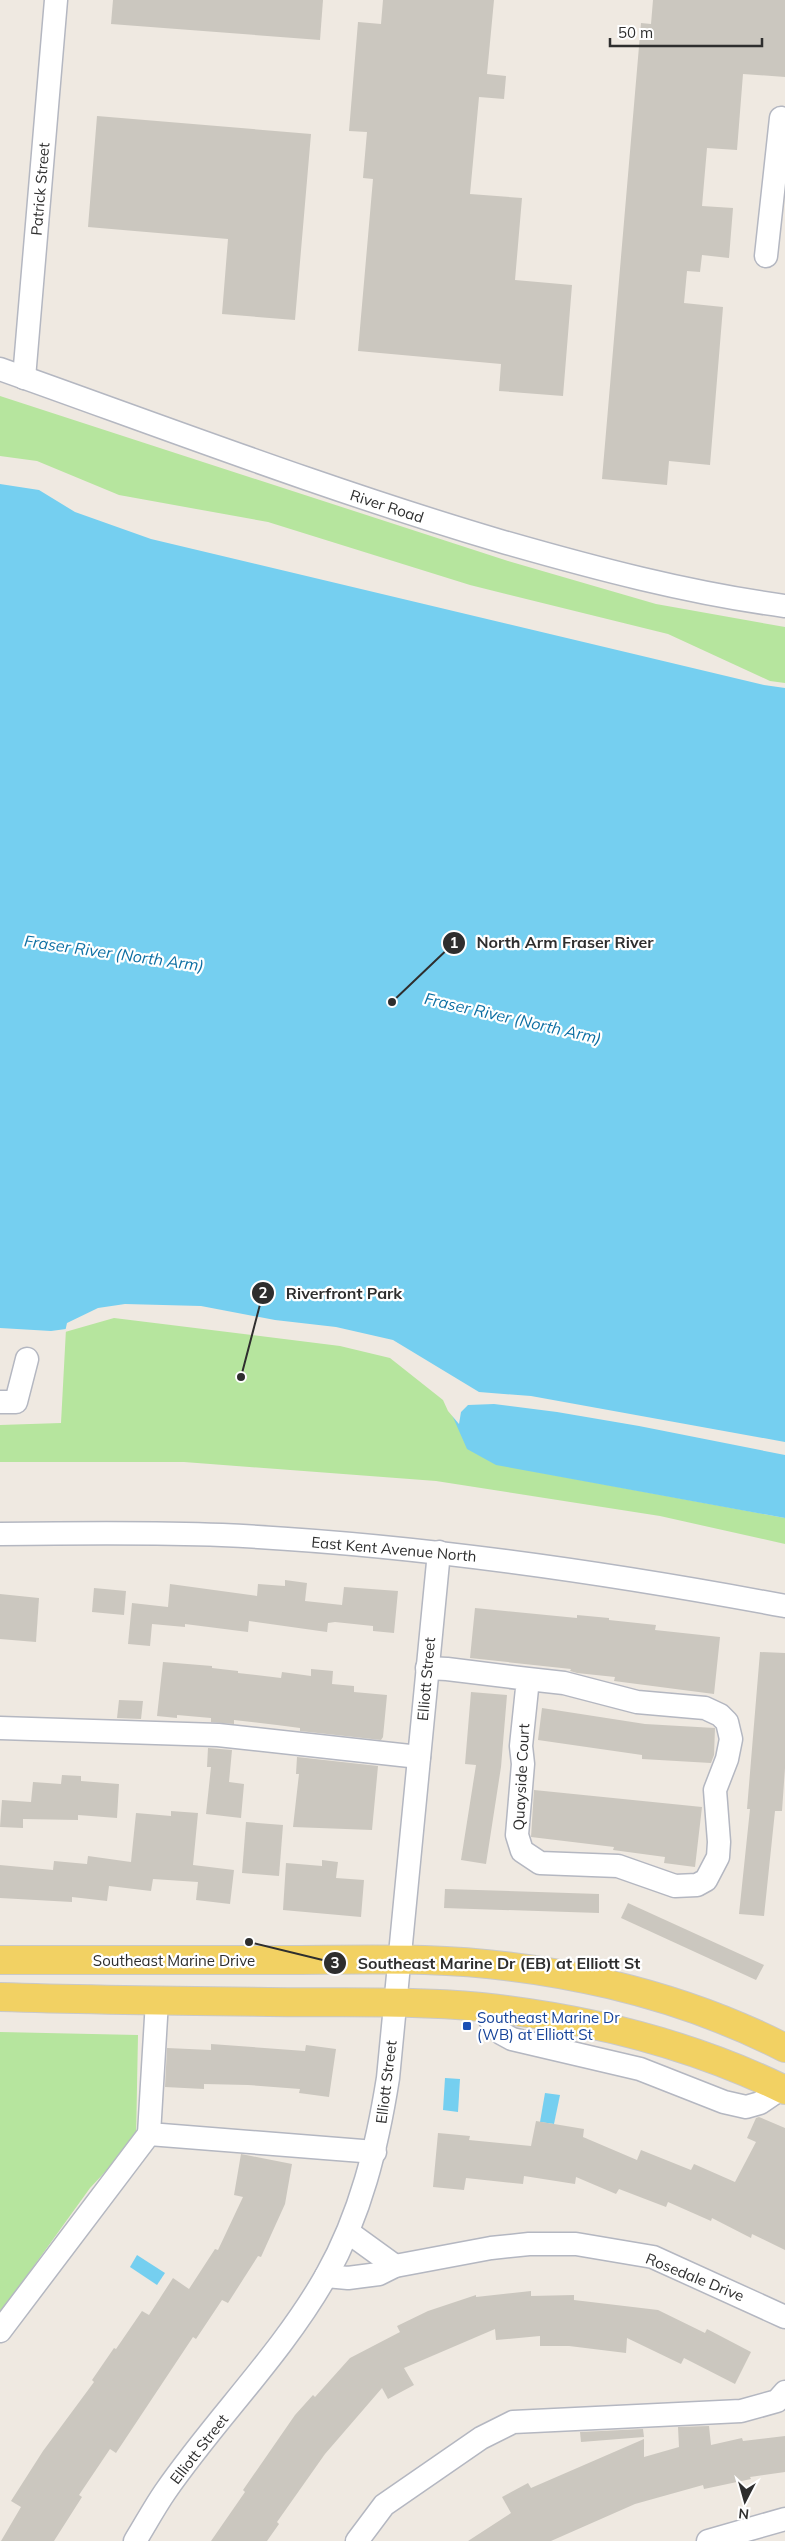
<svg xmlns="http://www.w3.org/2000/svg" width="785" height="2541" viewBox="0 0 785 2541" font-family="Mulish,sans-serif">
	<rect width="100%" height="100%" fill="#efe9e1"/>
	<g fill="#b6e59e">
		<polygon points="0,396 508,561 656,604 785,627 785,683 770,681 668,634 470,585 268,522 119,495 37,461 0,456"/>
		<polygon points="114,1316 340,1344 391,1356 532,1471 785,1518 785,1544 660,1516 436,1481 184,1462 0,1462 0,1425 61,1423 66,1329"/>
		<polygon points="0,2032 138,2035 136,2139 90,2188 0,2313"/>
	</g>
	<g fill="#75cff0">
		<polygon points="0,484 39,490 75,512 151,539 764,685 785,688 785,1518 496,1465 467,1449 445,1399 391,1356 340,1344 114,1316 66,1329 51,1331 0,1328"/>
		<polygon points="445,2078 460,2079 458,2112 443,2110"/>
		<polygon points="545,2093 560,2095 554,2124 540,2122"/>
		<polygon points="137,2255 165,2273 157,2285 130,2267"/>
	</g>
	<polygon fill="#efe9e1" points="125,1304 201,1306 275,1320 336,1327 393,1340 479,1392 531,1396 785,1442 785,1455 639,1426 557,1412 494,1404 468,1405 461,1412 459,1424 448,1411 443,1400 390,1358 340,1346 114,1318 65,1332 67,1323 98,1308"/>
	<g fill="#cbc7bf">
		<polygon points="113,0 323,0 320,40 111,24"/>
		<polygon points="383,0 494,0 487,74 506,76 504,99 479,97 470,194 522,198 515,280 572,285 563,396 499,391 501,364 358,351 373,179 363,178 367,132 349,131 358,22 381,24"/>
		<polygon points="653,0 785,0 785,77 743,74 737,150 707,148 702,206 733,208 729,258 702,255 700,272 687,271 684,303 723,307 710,465 669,461 667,485 602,479 641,23 651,24"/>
		<polygon points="97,116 311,134 295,320 222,314 228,239 88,227"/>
		<polygon points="285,1580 307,1583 305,1601 342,1605 344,1587 398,1591 394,1633 373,1631 373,1626 335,1622 328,1623 327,1632 249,1621 248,1632 185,1624 185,1627 152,1624 150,1646 128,1644 132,1603 168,1607 170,1584 257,1596 258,1584 285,1586"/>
		<polygon points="94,1588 126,1591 124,1615 92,1612"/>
		<polygon points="0,1594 39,1598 36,1642 0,1639"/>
		<polygon points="475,1608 577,1618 577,1615 609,1618 609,1620 656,1625 655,1630 720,1637 714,1694 614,1681 615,1677 577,1673 570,1671 571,1669 470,1658"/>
		<polygon points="760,1652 785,1653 785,1768 782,1811 775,1811 764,1916 739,1914 750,1809 747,1809"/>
		<polygon points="163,1662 212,1666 212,1668 238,1671 238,1673 281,1678 282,1672 311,1676 311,1669 333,1671 332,1684 354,1686 354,1692 387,1695 383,1737 381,1740 300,1731 300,1728 277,1725 234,1720 234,1724 211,1722 211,1718 177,1715 177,1718 157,1716"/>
		<polygon points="471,1692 507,1695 501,1767 486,1864 461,1860 476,1765 465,1764"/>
		<polygon points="119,1700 143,1701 141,1719 117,1718"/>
		<polygon points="542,1708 645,1724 715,1728 714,1755 711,1763 642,1759 642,1755 538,1740"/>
		<polygon points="208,1748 232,1750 229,1782 244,1784 241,1818 206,1814 211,1767 207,1767"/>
		<polygon points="297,1757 378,1766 372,1830 293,1827 299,1774 296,1774"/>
		<polygon points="62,1775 81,1776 81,1781 119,1784 117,1818 78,1815 78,1820 23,1819 23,1828 0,1827 2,1800 31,1802 33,1782 61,1784"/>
		<polygon points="534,1790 702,1807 695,1867 664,1863 665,1857 613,1850 614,1847 531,1837"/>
		<polygon points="171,1811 198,1813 193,1865 234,1870 230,1904 196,1900 198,1882 153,1879 151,1891 109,1886 107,1901 72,1897 72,1902 0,1898 0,1865 53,1870 54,1861 87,1864 88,1856 131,1862 136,1813 171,1816"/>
		<polygon points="246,1822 283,1825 279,1876 242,1873"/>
		<polygon points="322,1860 338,1862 336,1878 364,1880 361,1917 283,1910 286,1863 322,1866"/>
		<polygon points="445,1889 599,1894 599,1913 444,1908"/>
		<polygon points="628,1903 764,1965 756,1980 621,1918"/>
		<polygon points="211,2044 305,2051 306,2045 336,2049 329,2097 299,2093 300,2089 248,2085 204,2084 204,2089 165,2087 167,2048 211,2050"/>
		<polygon points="759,2117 785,2128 785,2250 752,2234 751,2238 712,2218 711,2221 668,2202 666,2207 619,2189 616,2194 576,2177 575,2184 524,2176 523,2184 466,2178 464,2190 433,2187 438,2133 470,2136 469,2140 531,2146 536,2121 584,2129 583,2137 637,2160 641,2150 691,2170 694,2164 735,2182 756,2142 747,2138 756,2118"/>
		<polygon points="241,2154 292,2164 285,2204 261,2257 258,2256 228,2303 222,2300 196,2339 193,2337 116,2453 110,2449 79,2495 82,2497 54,2541 1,2541 21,2507 11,2501 43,2451 94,2382 92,2380 114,2348 116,2349 142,2311 149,2315 173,2278 189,2289 215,2249 218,2250 243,2197 234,2195"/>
		<polygon points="531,2291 531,2296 574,2295 574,2300 658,2310 705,2333 707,2329 751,2352 735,2384 684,2358 681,2364 627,2338 626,2353 569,2346 540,2346 540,2336 496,2340 495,2329 404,2368 414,2385 388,2399 382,2388 325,2454 277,2522 279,2524 267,2541 211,2541 245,2492 243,2490 295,2415 313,2395 315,2397 350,2358 400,2332 397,2326 428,2311 476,2295 476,2297"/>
		<polygon points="709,2426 711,2445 742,2438 743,2441 785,2436 785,2472 750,2477 751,2479 704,2489 703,2485 635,2504 551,2541 468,2541 511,2513 502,2497 528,2483 531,2488 644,2439 644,2457 679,2447 678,2427"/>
		<polygon points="643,2429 644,2437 581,2442 580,2432"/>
	</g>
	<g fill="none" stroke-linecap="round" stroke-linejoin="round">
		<g stroke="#b4b7c1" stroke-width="25">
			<g id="minor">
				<polyline points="766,256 781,118"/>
				<path d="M0,369C166,428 331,491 500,541C594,568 688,593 785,606"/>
				<polyline points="24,378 56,0"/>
				<polyline points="0,1402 16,1402 27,1359"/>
				<path d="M0,1534C74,1533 148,1532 222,1535C412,1544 599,1571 785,1606"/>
				<polyline points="427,1668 447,1669 528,1679 564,1683 637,1702 705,1708 720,1715 727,1722 731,1739 727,1759 715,1790 719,1842 718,1857 706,1880 697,1885 675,1886 618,1866 540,1863 522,1851 517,1835 523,1764 521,1746 528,1679"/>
				<polyline points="0,1728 218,1735 419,1757"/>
				<polyline points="157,2001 149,2134 375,2152"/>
				<polyline points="480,2007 501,2033 512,2039 640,2069 724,2102 746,2107 760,2103 782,2088"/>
				<polyline points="348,2232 395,2266"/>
				<polyline points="326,2276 348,2278 379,2274 395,2266 491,2248 529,2244 576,2244 653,2257 785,2317"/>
				<polyline points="0,2331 149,2134"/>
				<path d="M135,2541C145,2525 154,2508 165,2492C216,2418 281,2355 326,2276C361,2214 377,2147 388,2078L439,1552"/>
				<polyline points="357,2541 384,2505 481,2438 513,2422 741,2411 777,2401 785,2392"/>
				<polyline points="708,2541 785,2519"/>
			</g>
		</g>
		<g stroke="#c9c9c9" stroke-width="30">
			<g id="major">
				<path d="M0,1960C91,1960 182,1960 273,1960C324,1960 375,1959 425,1960C548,1964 676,1992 785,2048"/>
				<path d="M0,1997C90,2000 179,2001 269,2002C339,2003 411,2000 481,2007C585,2018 691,2044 785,2090"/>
			</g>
		</g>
		<use href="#minor" stroke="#fff" stroke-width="22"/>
		<use href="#major" stroke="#f2d163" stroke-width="28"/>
	</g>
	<rect fill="#1a4fb4" stroke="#fff" stroke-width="2" x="462" y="2021" width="10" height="10" rx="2.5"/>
	<g text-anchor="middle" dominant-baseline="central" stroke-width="4.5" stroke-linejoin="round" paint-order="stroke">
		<g font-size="15" fill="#2e2e2e" stroke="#fff">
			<text transform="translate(40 189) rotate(-85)">Patrick Street</text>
			<text transform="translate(387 506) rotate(18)">River Road</text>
			<text transform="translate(394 1549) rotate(5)">East Kent Avenue North</text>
			<text transform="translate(426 1679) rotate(-85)">Elliott Street</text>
			<text transform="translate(521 1777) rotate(-87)">Quayside Court</text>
			<text x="174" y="1960">Southeast Marine Drive</text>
			<text transform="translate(386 2082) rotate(-83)">Elliott Street</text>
			<text transform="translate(695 2277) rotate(22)">Rosedale Drive</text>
			<text transform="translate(199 2449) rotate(-52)">Elliott Street</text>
		</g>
		<g font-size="15" fill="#164399" stroke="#fff" text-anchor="start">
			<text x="477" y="2017">Southeast Marine Dr<tspan x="477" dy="17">(WB) at Elliott St</tspan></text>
		</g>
		<g font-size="16" font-style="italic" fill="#0d6fa3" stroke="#fff">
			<text transform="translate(114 953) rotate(8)">Fraser River (North Arm)</text>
			<text transform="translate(513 1018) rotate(13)">Fraser River (North Arm)</text>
		</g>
	</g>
	<path fill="none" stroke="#2e2e2e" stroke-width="2" d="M392 1002L454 943M241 1377L263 1293M249 1942L335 1963"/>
	<g fill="#2e2e2e" stroke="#fff" stroke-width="2">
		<circle cx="392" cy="1002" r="5"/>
		<circle cx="241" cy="1377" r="5"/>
		<circle cx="249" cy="1942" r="5"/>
		<circle cx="454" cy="943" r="12"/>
		<circle cx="263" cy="1293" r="12"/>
		<circle cx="335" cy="1963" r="12"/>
	</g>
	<g font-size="15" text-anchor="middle" font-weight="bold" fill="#fff">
		<text x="454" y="948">1</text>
		<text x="263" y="1298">2</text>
		<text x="335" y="1968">3</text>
	</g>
	<g font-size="16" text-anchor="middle" font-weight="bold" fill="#2e2e2e" stroke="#fff" stroke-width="4.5" stroke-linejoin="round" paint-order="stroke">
		<text x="565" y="948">North Arm Fraser River</text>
		<text x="344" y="1299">Riverfront Park</text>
		<text x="499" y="1969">Southeast Marine Dr (EB) at Elliott St</text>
	</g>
	<g transform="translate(745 2501) rotate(186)" stroke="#ffffff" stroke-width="4" paint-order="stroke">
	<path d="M0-4L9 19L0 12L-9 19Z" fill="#2e2e2e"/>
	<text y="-8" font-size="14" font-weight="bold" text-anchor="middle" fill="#2e2e2e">N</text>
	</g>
	<path d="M610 38v8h152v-8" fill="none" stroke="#2e2e2e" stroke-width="2.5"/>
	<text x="618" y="38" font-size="15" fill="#2e2e2e" stroke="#ffffff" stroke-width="4" paint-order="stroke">50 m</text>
</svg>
